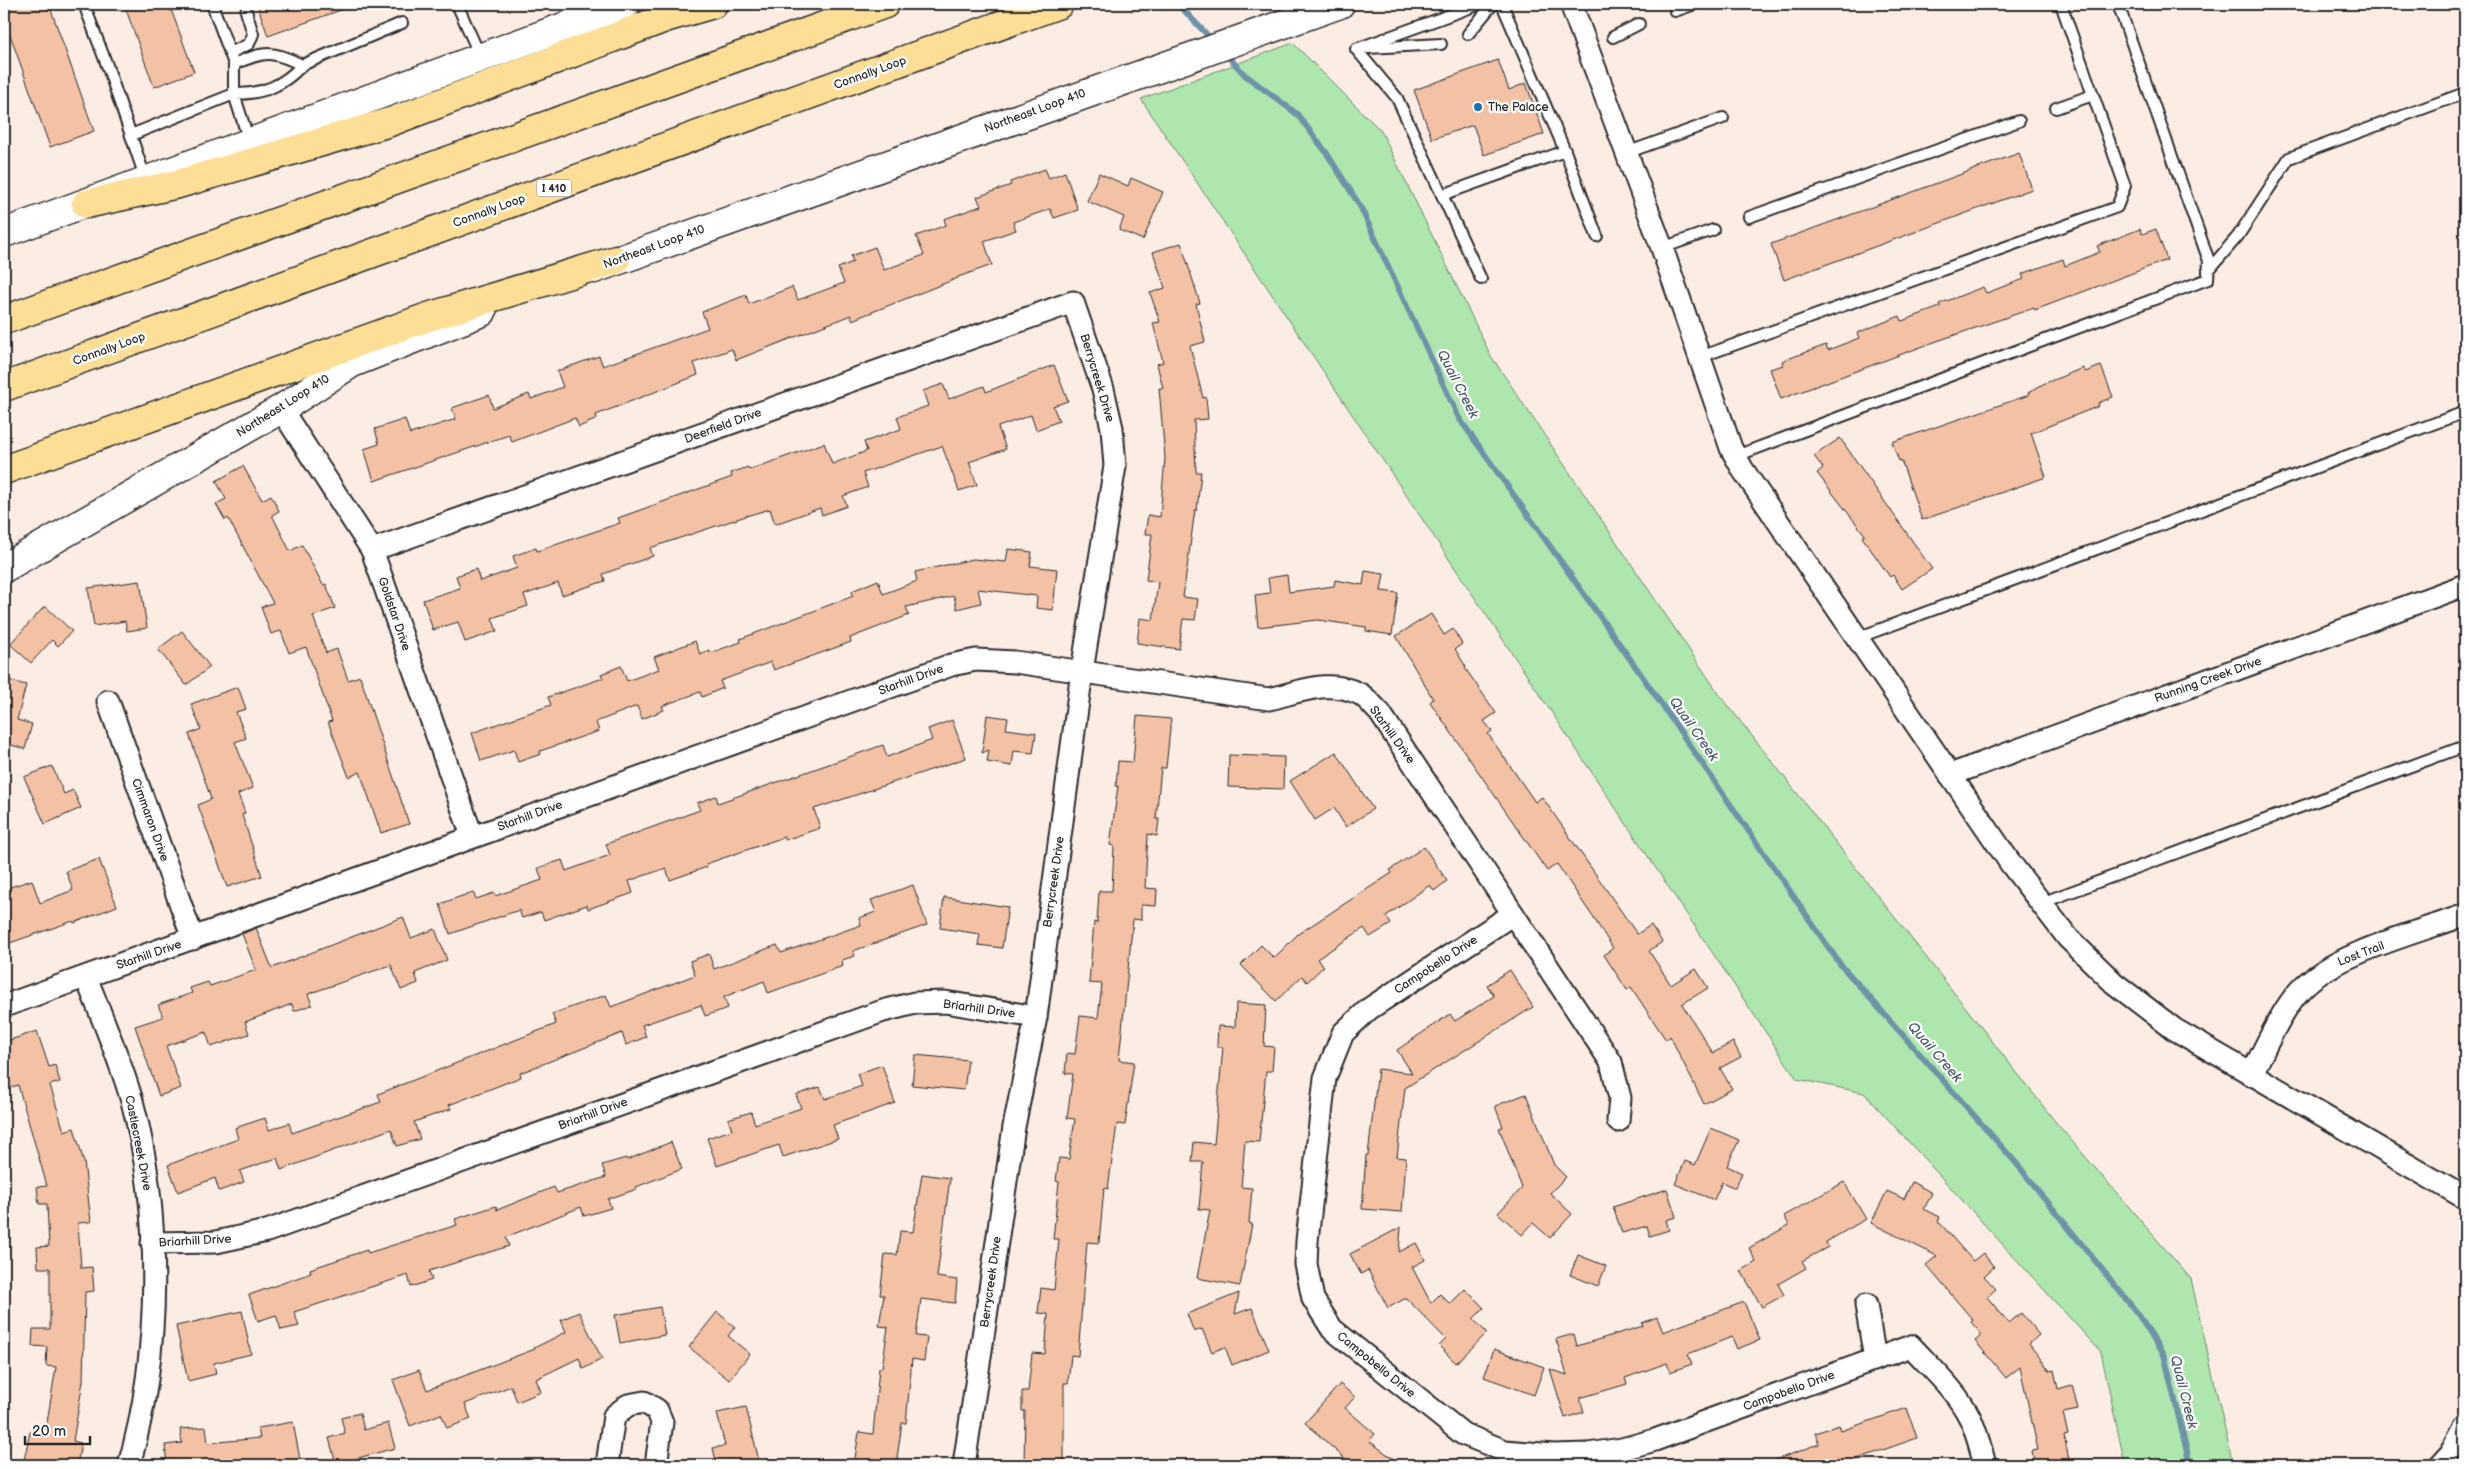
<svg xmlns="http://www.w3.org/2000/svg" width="2469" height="1469" viewBox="0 0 2469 1469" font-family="'Balsamiq Sans',sans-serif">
	<rect width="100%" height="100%" fill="#fbece4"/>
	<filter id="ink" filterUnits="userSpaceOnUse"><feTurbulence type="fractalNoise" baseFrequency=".02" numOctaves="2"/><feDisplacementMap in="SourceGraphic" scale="10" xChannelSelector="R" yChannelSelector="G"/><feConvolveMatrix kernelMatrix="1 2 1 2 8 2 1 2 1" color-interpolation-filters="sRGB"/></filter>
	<g filter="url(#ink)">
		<polygon fill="#ade7ad" stroke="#6c896c" points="1293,43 1381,131 1491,356 1719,694 2058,1125 2191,1279 2233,1465 2125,1465 2101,1352 1864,1093 1797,1079 1141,99"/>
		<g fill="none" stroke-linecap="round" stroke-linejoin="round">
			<g stroke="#6e93a8" stroke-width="6">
				<polyline points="1178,4 1213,41"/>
				<polyline points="1224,52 1245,75 1297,114 1326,152 1360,206 1459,418 1640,673 1840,964 2017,1164 2138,1314 2165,1358 2190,1465"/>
			</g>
		</g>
		<g fill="#f3c1a4" stroke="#2b2b2b">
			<polygon points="4,4 49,4 94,131 50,147 4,18"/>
			<polygon points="124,4 169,4 194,72 154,87"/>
			<polygon points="257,4 351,4 352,6 268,36"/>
			<polygon points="1498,60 1509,90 1526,83 1544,134 1484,155 1473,125 1432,139 1414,90"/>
			<polygon points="2019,153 2032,189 1784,280 1771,244"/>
			<polygon points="1045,169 1049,178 1065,172 1078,210 1054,218 1050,209 1013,222 1016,230 984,241 992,265 958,277 958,278 852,320 851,315 736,360 732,349 694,363 698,375 596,415 597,419 579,427 575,418 512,442 509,435 374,481 364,449 379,444 375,429 405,419 410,434 456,419 452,408 489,395 493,408 529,394 531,399 563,387 557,371 599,356 603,366 708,328 702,312 746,295 749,304 792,287 798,300 844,283 838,268 853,262 851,256 875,247 884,270 924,255 916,236 946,225 944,219 981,206 977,197 1011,185 1010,182"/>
			<polygon points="1099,173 1128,186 1131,178 1163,192 1143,240 1119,230 1124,217 1087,201"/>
			<polygon points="2140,229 2142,234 2156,229 2167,260 2035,310 2034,308 1937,341 1781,399 1770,369 1783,365 1782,361 1826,345 1828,350 1859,338 1857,333 1900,316 1902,321 1940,307 1939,304 1983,287 1986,293 2024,279 2022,274 2063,259 2065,266 2100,252 2097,246"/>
			<polygon points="1181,243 1200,303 1196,304 1205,342 1190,346 1203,398 1206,397 1208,419 1194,420 1196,472 1201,472 1197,510 1195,510 1183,597 1198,599 1195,620 1183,619 1179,649 1137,643 1140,618 1153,620 1158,582 1146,580 1152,534 1145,534 1148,515 1160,517 1165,458 1159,388 1163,388 1157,364 1163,362 1153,323 1160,322 1150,293 1165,288 1153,252"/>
			<polygon points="1054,365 1068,401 1053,406 1059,421 1036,430 1031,415 998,427 1006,449 969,462 977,485 959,491 942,446 863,473 868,487 843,496 847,506 822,515 820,508 775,524 770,509 746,516 650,548 653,556 603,574 605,581 562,595 558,583 524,595 528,606 492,618 497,631 465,642 458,622 433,630 423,600 460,588 456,576 476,569 480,581 517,568 513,556 536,548 537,551 620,523 618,518 732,477 731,473 748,467 749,470 824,443 832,464 867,451 864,442 901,429 897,417 928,406 923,391 943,384 949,399 984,386 986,392"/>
			<polygon points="2101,366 2113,397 2098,403 2099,406 2031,433 2046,477 1922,520 1901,460 1899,461 1892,442 2029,395 2028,393 2043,384 2083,368 2085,372"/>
			<polygon points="1840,438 1932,569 1902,589 1893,575 1890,577 1862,537 1865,535 1817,473 1823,468 1814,456"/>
			<polygon points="243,466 262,500 271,495 279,511 272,515 290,551 302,545 323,585 326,584 335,608 313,616 326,653 337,649 348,680 360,676 409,824 381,833 360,772 349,777 328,722 332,721 306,647 289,653 281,631 271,634 261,607 273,603 228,518 225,520 216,504 226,499 216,481"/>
			<polygon points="1008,549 1032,552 1030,566 1057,569 1053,610 1036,608 1037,596 978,589 981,603 957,609 954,596 906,607 909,615 850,638 851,642 799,661 774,670 771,662 720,681 723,688 702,697 700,692 662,706 664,710 642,719 637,706 596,722 599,731 540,751 541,754 518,762 514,750 481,761 472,733 551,705 548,697 603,678 601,674 621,666 627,681 659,669 654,657 695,641 700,654 709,650 710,653 741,642 740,639 853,596 852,591 878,580 883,594 917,581 915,572 973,559 1006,562"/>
			<polygon points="1365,571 1384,574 1381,591 1398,593 1392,635 1366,631 1366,627 1318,620 1258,627 1255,595 1270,593 1268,578 1287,575 1289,592 1334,586 1335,580 1363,585"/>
			<polygon points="140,581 147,628 127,631 125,621 94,626 88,588"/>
			<polygon points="45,606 72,631 58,646 52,640 31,663 10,644"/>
			<polygon points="1431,614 1444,635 1453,629 1462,644 1455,649 1466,667 1465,668 1496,713 1484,721 1492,731 1488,734 1535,802 1542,797 1637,934 1651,925 1662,942 1649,951 1671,985 1696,969 1708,988 1682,1004 1713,1053 1733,1042 1741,1057 1720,1068 1732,1089 1704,1104 1670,1036 1666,1040 1631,987 1627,990 1604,955 1613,948 1593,917 1557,864 1547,871 1430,702 1433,699 1396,636"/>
			<polygon points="182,631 210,667 186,685 158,649"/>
			<polygon points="4,679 26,685 17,720 32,724 25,749 11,745 10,749 4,748"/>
			<polygon points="238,687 246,709 236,712 246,738 235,742 253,788 238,794 245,813 242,815 262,876 227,887 198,805 211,799 189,734 201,729 191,704"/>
			<polygon points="987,715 1008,718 1006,729 1036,733 1033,753 1014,751 1012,766 987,762 989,750 982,753"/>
			<polygon points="1137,716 1171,719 1166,768 1161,768 1156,819 1159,819 1157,836 1148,834 1145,888 1157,889 1156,906 1141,905 1141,920 1133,919 1119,1060 1134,1062 1125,1125 1117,1124 1108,1189 1104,1188 1099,1243 1087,1242 1078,1356 1071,1355 1068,1383 1064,1383 1064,1465 1024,1465 1025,1411 1022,1411 1022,1391 1028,1391 1032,1353 1045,1354 1048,1314 1038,1313 1041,1288 1054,1290 1059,1239 1053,1239 1059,1182 1056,1181 1059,1158 1069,1159 1075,1119 1067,1118 1073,1074 1065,1073 1067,1053 1075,1054 1080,1016 1098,1018 1102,984 1089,983 1094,922 1097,923 1099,891 1112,891 1114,846 1110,845 1118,786 1116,786 1118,761 1133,762"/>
			<polygon points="952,720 966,758 814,809 820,828 785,840 784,837 706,864 707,867 670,880 666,868 629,881 633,893 588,909 587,905 544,920 541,912 522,918 519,910 450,934 440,904 473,892 476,899 494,893 495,896 542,880 538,868 562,860 566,871 610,855 606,844 700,810 697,803 716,796 718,803 883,745 887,757 932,740 928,729"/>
			<polygon points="1336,752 1373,809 1346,827 1334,808 1315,820 1290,781"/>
			<polygon points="1229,755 1284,757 1283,789 1228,787"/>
			<polygon points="52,766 64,794 73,790 81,808 45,824 24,777"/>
			<polygon points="1424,847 1447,881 1434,891 1430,885 1386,916 1391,924 1370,937 1364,928 1317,959 1324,966 1307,982 1302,976 1276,1001 1241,965 1261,945 1274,958 1298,934 1392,873 1390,870"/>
			<polygon points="99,859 117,906 74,923 73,921 4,945 4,889 32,880 40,903 73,890 66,871"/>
			<polygon points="913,885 927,925 853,951 855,956 842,960 843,966 768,993 764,981 724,997 728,1008 705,1016 701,1005 642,1025 646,1037 626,1045 622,1033 520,1073 521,1077 449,1105 451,1109 414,1122 420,1139 397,1146 391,1129 281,1170 277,1158 240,1171 244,1182 219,1191 215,1178 178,1192 168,1165 238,1139 235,1128 265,1118 269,1130 289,1123 292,1133 381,1102 378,1094 556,1024 552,1014 606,995 611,1007 695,975 690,961 709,954 714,969 777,945 781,953 861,925 859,918 876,912 871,900"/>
			<polygon points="944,897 1008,907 1002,948 978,945 980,934 940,928"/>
			<polygon points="403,917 411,938 435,929 447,960 415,973 418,983 401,990 391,965 308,994 312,1005 294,1011 292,1004 245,1022 249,1034 211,1047 206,1032 166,1046 181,1088 159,1096 135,1026 163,1017 158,1005 192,993 190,988 208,982 210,986 256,970 242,934 256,928 272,968"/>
			<polygon points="1510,970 1533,1007 1405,1088 1397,1157 1406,1158 1402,1212 1362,1209 1366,1155 1368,1155 1378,1069 1412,1073 1397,1050 1450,1014 1455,1021 1494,996 1487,985"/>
			<polygon points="1236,1003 1266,1005 1264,1046 1274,1047 1272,1071 1266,1071 1259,1142 1245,1141 1241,1187 1252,1188 1249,1223 1252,1224 1240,1286 1197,1278 1210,1210 1199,1209 1203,1162 1192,1162 1194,1142 1214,1144 1223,1047 1217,1047 1218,1026 1235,1027"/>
			<polygon points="37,1031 49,1067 55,1065 60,1082 50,1085 64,1131 74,1128 84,1162 91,1222 78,1223 81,1268 92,1267 94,1291 85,1292 83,1381 73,1441 81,1443 77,1465 55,1461 54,1465 23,1465 30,1432 45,1435 56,1367 46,1366 47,1347 32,1346 33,1329 50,1329 50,1268 38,1268 37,1247 49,1246 47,1204 39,1204 37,1187 47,1186 18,1085 4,1090 4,1042"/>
			<polygon points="915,1055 968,1060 964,1090 912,1085"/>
			<polygon points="882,1065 895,1103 833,1125 838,1139 783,1157 779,1145 717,1166 707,1138 732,1130 728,1119 751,1112 755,1124 801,1108 796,1095 820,1087 825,1099 862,1086 857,1074"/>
			<polygon points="1526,1094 1554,1165 1566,1177 1550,1193 1572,1214 1550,1238 1533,1223 1522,1235 1498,1213 1522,1188 1499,1128 1503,1127 1495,1106"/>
			<polygon points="1711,1128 1739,1140 1727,1166 1742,1173 1735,1188 1722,1182 1714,1200 1675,1184 1685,1161 1695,1165"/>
			<polygon points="671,1142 682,1169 636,1187 637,1189 608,1199 611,1208 584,1216 581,1207 506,1237 509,1246 429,1271 432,1280 411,1287 408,1275 294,1312 299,1326 281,1330 276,1315 258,1321 249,1295 311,1273 310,1269 367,1250 368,1253 457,1225 455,1219 496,1206 497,1210 554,1187 557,1193 606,1177 602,1165 626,1158 627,1160"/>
			<polygon points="922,1174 950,1178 937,1277 957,1280 955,1303 921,1299 916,1336 927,1337 924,1361 912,1359 906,1423 902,1423 896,1465 854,1465 859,1432 873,1434 879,1368 882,1368 888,1327 879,1326 884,1295 880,1295 885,1254 897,1255 900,1231 913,1232"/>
			<polygon points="1844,1182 1866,1219 1826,1242 1828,1247 1802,1261 1806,1268 1778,1284 1784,1295 1762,1307 1741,1271 1756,1262 1749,1248 1789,1225 1784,1216"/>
			<polygon points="1912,1182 1932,1193 1924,1209 1940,1217 1938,1221 1973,1261 1983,1253 1994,1267 1984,1276 1996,1289 1987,1297 2009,1323 2021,1313 2039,1335 2029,1344 2050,1371 2054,1370 2058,1389 2072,1385 2078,1410 2063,1413 2068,1435 2064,1436 2070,1465 2035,1465 2032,1451 2038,1450 2020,1367 2006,1378 1975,1341 1982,1335 1971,1322 1973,1320 1926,1265 1937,1256 1871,1223 1887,1191 1904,1199"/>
			<polygon points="1667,1189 1676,1217 1666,1220 1669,1230 1650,1236 1647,1226 1622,1233 1613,1207"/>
			<polygon points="1401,1227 1399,1252 1416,1243 1425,1260 1412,1267 1431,1303 1440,1294 1450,1304 1465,1289 1484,1308 1473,1319 1487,1333 1456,1363 1439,1346 1446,1339 1406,1298 1388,1308 1368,1270 1361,1274 1350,1254"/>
			<polygon points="1578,1255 1606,1266 1598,1286 1570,1275"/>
			<polygon points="1239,1293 1235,1314 1252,1308 1269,1350 1232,1365 1225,1347 1212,1352 1202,1329 1194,1332 1187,1314"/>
			<polygon points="1744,1302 1760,1340 1737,1349 1732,1337 1688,1354 1692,1364 1670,1372 1667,1363 1625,1378 1627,1384 1580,1398 1584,1412 1565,1418 1550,1369 1567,1375 1556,1339 1574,1334 1577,1346 1643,1326 1642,1323 1657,1317 1663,1332"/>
			<polygon points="660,1307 665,1335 620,1343 615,1315"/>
			<polygon points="242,1311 251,1354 214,1363 216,1374 188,1381 176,1326"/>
			<polygon points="579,1312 602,1359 583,1369 579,1358 536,1379 541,1392 517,1402 511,1386 465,1404 471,1419 447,1428 441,1414 410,1426 393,1380 419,1370 427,1390 535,1349 534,1348 566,1332 561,1320"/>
			<polygon points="717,1312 735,1327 728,1336 750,1354 729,1380 689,1347"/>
			<polygon points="1494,1349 1544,1367 1534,1395 1484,1377"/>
			<polygon points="1340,1384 1355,1397 1345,1408 1375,1434 1369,1441 1402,1465 1352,1465 1305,1423"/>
			<polygon points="746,1407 760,1465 717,1465 713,1448 725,1446 717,1413"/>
			<polygon points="1907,1408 1917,1438 1852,1461 1853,1465 1768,1465 1767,1463 1819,1444 1815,1433 1839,1425 1841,1431"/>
			<polygon points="360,1413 364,1430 388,1423 395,1448 336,1464 329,1438 345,1433 341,1418"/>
			<polygon points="293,1422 301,1465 167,1465 165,1445 182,1443 180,1429 206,1427 208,1443 260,1438 258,1428"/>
		</g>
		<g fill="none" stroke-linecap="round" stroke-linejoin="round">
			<g stroke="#2b2b2b" stroke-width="14">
				<g id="lane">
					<polyline points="84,4 108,68 146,180"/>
					<polyline points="457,4 480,56"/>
					<polyline points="1480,4 1356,49 1397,98 1481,279"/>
					<polyline points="1502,4 1565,151"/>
					<polyline points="1675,11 1695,4"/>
					<polyline points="1468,34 1493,4"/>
					<polyline points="1613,37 1639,24"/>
					<polyline points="1368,48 1441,44"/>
					<polyline points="230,53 249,44 253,34 246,11"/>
					<path d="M234,64C266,51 271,50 302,65"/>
					<polyline points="2056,108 2093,95"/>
					<polyline points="131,135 234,94 234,64 212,4"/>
					<path d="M249,141L234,94C263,94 283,86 302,65L402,23"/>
					<polyline points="1626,153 1723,118"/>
					<polyline points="1442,195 1565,151 1597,236"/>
					<polyline points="1749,217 2019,121"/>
					<polyline points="1662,248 1713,230"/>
					<polyline points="2208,271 2238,236 2289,158 2465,93"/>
					<polyline points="1700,357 2117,207 2125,186 2061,4"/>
					<polyline points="1736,456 2208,279 2209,261 2118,4"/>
					<polyline points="1857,638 2465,412"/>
					<polyline points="2041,903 2465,746"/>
				</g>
			</g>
			<g stroke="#2b2b2b" stroke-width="25">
				<g id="street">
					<polyline points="1571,4 1662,248 1731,448 1743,470 2011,864 2068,938 2114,983 2174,1029 2465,1198"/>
					<polyline points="281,409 372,550 472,836"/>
					<polyline points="372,550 1073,302 1103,389 1112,428 1115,466 1082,671 1036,1017 1014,1127 964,1465"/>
					<polyline points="108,701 193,939"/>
					<polyline points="1950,775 2465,585"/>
					<path d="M1513,914L1369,1009L1343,1033L1325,1078L1307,1241L1306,1264L1313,1299L1332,1329L1463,1434L1505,1451L1554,1455L1588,1454L1622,1449L1655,1440L1911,1346C1931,1368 1957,1391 1970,1418C1977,1433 1981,1449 1985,1465"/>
					<path d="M86,977C102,1018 120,1059 132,1101C162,1213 161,1354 129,1465"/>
					<path d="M4,1006L951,665L976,660L1015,662L1269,699C1300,692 1329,678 1360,694C1367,698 1374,707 1380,713L1611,1062L1620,1098L1618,1121"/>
					<path d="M2251,1075C2266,1047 2279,1014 2300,990C2332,954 2419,932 2465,915"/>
					<polyline points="152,1243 216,1242 267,1231 883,1011 915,1003 945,1002 1036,1017"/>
					<polyline points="1866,1305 1875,1359"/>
					<polyline points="607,1465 614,1416 628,1405 644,1402 657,1410 662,1422 656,1465"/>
					<polyline points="2439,1465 2450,1453 2465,1426"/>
				</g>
			</g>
			<g stroke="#2b2b2b" stroke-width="31">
				<g id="secondary">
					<polyline points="4,233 626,4"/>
					<polyline points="594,269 1340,4"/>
					<polyline points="4,568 281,409 352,363 482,312"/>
				</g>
			</g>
			<g stroke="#2b2b2b" stroke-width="31">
				<g id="highway">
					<polyline points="86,204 178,184 390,122 668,17 713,4"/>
					<polyline points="4,320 885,4"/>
					<polyline points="4,387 1059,4"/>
					<polyline points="4,470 428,317 616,260"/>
				</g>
			</g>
			<use href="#lane" stroke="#fff" stroke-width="10"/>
			<use href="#street" stroke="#fff" stroke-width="21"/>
			<use href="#secondary" stroke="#fff" stroke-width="28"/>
			<use href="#highway" stroke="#fcde96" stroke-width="28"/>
		</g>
	</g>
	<circle fill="#1f6fb2" stroke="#fff" stroke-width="2" cx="1478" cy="107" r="5"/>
	<g text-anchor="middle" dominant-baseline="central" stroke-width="4.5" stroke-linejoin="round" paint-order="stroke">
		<rect fill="#fff" stroke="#6b6b6b" stroke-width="1" x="536.5" y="179.5" width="35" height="17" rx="4"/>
		<g font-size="11" font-weight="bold" fill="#2b2b2b">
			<text x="554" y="188">I 410</text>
		</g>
		<g font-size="12" fill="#2b2b2b" stroke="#fff">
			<text transform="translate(870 73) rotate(-20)">Connally Loop</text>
			<text transform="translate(1035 111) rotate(-20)">Northeast Loop 410</text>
			<text transform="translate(489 211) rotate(-20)">Connally Loop</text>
			<text transform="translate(654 247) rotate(-20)">Northeast Loop 410</text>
			<text transform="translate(109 349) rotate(-20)">Connally Loop</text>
			<text transform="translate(1097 378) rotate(73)">Berrycreek Drive</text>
			<text transform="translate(283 406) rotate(-32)">Northeast Loop 410</text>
			<text transform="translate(723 426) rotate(-20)">Deerfield Drive</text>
			<text transform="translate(394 614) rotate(71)">Goldstar Drive</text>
			<text transform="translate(911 680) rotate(-20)">Starhill Drive</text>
			<text transform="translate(2208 680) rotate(-20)">Running Creek Drive</text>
			<text transform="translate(1392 735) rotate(54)">Starhill Drive</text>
			<text transform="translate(530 816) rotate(-20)">Starhill Drive</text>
			<text transform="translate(150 820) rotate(70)">Cimmaron Drive</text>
			<text transform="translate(1054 882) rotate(-82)">Berrycreek Drive</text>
			<text transform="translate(2361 954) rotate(-21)">Lost Trail</text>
			<text transform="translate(149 955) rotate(-19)">Starhill Drive</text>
			<text transform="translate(1436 965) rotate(-33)">Campobello Drive</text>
			<text transform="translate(979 1009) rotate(8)">Briarhill Drive</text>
			<text transform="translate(593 1114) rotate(-20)">Briarhill Drive</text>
			<text transform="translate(138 1143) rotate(79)">Castlecreek Drive</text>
			<text transform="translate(195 1241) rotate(-3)">Briarhill Drive</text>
			<text transform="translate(991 1282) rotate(-82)">Berrycreek Drive</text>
			<text transform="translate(1376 1365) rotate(39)">Campobello Drive</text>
			<text transform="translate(1789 1391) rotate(-20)">Campobello Drive</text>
		</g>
		<g font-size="12" fill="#2b2b2b" stroke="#fff" text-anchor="start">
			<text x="1488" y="107">The Palace</text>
		</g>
		<g font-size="14" font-style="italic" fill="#4d5f6a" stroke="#fff">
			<text transform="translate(1458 384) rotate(63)">Quail Creek</text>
			<text transform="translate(1694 729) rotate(55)">Quail Creek</text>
			<text transform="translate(1935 1052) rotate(49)">Quail Creek</text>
			<text transform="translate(2184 1392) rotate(76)">Quail Creek</text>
		</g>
	</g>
	<rect width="2469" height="1469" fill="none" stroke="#fff" stroke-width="20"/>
	<rect x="10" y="10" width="2449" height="1449" fill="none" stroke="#2b2b2b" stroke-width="2" filter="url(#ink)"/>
	<path d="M25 1436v8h65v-8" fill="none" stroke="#2b2b2b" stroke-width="2.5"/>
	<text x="32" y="1436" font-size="15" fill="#2b2b2b" stroke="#ffffff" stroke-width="4" paint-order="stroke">20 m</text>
</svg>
